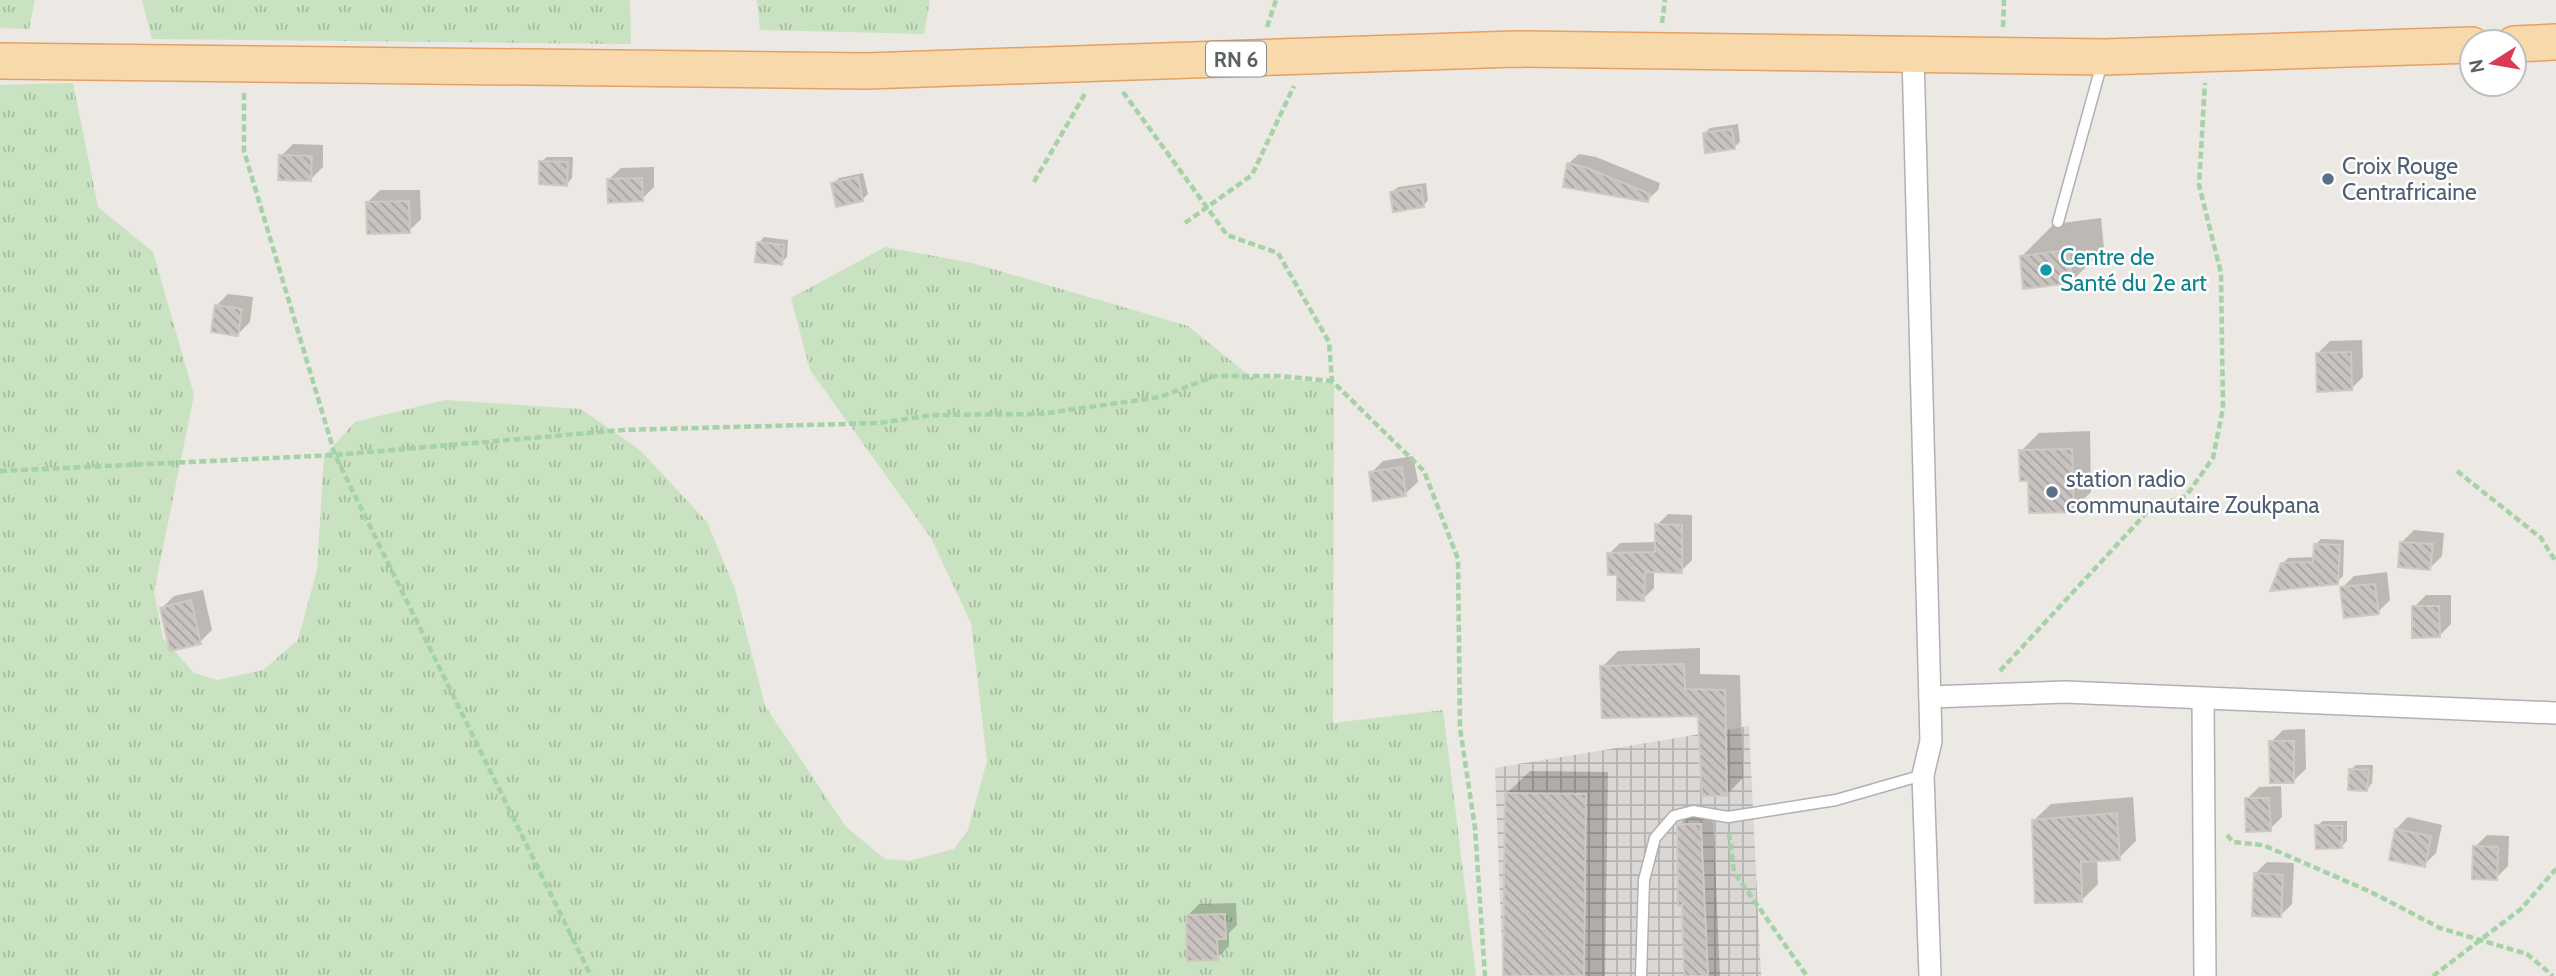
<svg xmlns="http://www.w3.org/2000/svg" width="2556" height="976" viewBox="0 0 2556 976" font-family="Cabin,sans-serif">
	<defs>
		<pattern id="industrial-grid" width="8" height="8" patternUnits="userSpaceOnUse" patternTransform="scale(1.75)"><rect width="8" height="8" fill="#dbd7d5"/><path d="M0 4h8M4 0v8" fill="none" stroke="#b5b2b0"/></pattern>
		<pattern id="grass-tufts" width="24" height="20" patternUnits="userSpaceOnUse" patternTransform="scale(1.75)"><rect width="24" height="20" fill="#c9e2c1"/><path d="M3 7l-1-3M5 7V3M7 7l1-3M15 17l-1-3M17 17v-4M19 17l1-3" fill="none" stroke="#a6bba0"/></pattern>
		<pattern id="building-back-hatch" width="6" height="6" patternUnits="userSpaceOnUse" patternTransform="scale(1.75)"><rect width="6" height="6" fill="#c8c3c0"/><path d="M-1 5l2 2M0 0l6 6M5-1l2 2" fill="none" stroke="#a5a29f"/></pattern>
	</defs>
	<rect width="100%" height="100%" fill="#ece8e3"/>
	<polygon fill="url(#industrial-grid)" points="1749,726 1761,976 1503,976 1495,768"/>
	<g fill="url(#grass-tufts)">
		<polygon points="0,0 35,0 29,29 0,28"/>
		<polygon points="142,0 630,0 631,44 152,39"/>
		<polygon points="757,0 930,0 924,34 760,30"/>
		<polygon points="73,83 98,207 153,252 194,395 154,592 163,638 194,673 217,680 263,670 298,640 317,570 324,456 355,422 445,400 581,409 640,450 707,522 735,589 765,706 846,827 885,859 909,861 954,849 968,830 987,761 971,623 931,538 810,370 791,298 885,247 972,263 1188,326 1251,377 1334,383 1333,723 1443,710 1476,976 0,976 0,85"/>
	</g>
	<g fill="#0003">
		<polygon points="1738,124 1740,142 1734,147 1705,133 1710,128"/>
		<polygon points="293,144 323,145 323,167 311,179 281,156"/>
		<polygon points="1579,154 1596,157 1660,183 1658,190 1647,200 1568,164"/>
		<polygon points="547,157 573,157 572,178 567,184 541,162"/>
		<polygon points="654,167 654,187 642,199 608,180 621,168"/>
		<polygon points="863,173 868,194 862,200 833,184 839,178"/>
		<polygon points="1426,183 1428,200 1423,206 1392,192 1398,187"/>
		<polygon points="380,190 420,190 421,219 409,231 368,202"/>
		<polygon points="2101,218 2104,249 2072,281 2021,257 2054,224"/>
		<polygon points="764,237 788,240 787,257 781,263 759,243"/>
		<polygon points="228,294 253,297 250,322 238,334 216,306"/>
		<polygon points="2362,340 2363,377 2351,389 2318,353 2330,341"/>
		<polygon points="2090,431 2091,492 2073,510 2030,479 2021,451 2039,433"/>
		<polygon points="1413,456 1418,482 1405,494 1371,473 1383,461"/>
		<polygon points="1668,514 1692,515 1692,560 1681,571 1654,571 1654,588 1643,599 1619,573 1609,554 1620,543 1657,542 1657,525"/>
		<polygon points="2414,530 2444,533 2442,556 2430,568 2402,542"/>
		<polygon points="2321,539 2344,540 2343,576 2337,582 2282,564 2288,558 2315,557 2315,545"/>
		<polygon points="2387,572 2390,600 2378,612 2342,588 2354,576"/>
		<polygon points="203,590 212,630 200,642 162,608 174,596"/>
		<polygon points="2426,595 2451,595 2451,624 2439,636 2414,607"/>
		<polygon points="1700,648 1700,674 1740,675 1743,778 1727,794 1700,714 1602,667 1618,651"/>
		<polygon points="2305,729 2306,769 2293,781 2271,742 2283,730"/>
		<polygon points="2356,765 2373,765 2372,783 2367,789 2350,770"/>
		<polygon points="1530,771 1608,772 1605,976 1505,976 1507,793"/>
		<polygon points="2281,786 2282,817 2270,829 2247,799 2259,787"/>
		<polygon points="2133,797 2136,841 2119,858 2097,859 2098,884 2082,900 2034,820 2051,804"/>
		<polygon points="1713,813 1720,976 1685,976 1678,826 1690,814"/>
		<polygon points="2408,817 2442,825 2436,853 2424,865 2396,829"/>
		<polygon points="2323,821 2347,821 2347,841 2341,847 2317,826"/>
		<polygon points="2487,835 2509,836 2508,866 2496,878 2475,847"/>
		<polygon points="2267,862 2294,863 2292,904 2280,916 2255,874"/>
		<polygon points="1236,903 1237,925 1229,933 1229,946 1217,958 1187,916 1199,904"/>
	</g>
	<g fill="url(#building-back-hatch)" stroke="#d0c8c1" stroke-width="2">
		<polygon points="1732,129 1735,149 1705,153 1703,133"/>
		<polygon points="279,155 312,156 311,181 278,180"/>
		<polygon points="539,161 568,162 567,186 539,184"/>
		<polygon points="1567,163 1585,167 1650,194 1648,202 1563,187"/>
		<polygon points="858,177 863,201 836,207 831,183"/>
		<polygon points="642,178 643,201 608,203 607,179"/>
		<polygon points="1421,187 1424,207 1393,212 1390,192"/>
		<polygon points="409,201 410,233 367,234 366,202"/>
		<polygon points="757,242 784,245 782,265 755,262"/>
		<polygon points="2068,250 2072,283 2023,289 2020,256"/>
		<polygon points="215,305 242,309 238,336 211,332"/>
		<polygon points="2351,352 2352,390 2317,392 2316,353"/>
		<polygon points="2072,449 2074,512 2029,513 2028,481 2020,481 2019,450"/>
		<polygon points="1402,467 1406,496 1373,501 1369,472"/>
		<polygon points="1655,524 1682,525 1682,573 1645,572 1644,601 1617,600 1617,575 1608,575 1607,553 1655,552"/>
		<polygon points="2400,542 2433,544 2430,570 2398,567"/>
		<polygon points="2314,544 2340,545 2338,584 2270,591 2281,563 2313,562"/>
		<polygon points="2375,584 2379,614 2344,618 2340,587"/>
		<polygon points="191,600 201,644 170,651 160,608"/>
		<polygon points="2412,606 2439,606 2440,637 2412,638"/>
		<polygon points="1684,664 1685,689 1725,690 1727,796 1702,796 1698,716 1602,718 1600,666"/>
		<polygon points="2269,741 2294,741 2294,783 2270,783"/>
		<polygon points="2349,769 2369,770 2367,791 2348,790"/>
		<polygon points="1505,793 1586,794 1584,976 1503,976"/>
		<polygon points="2245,798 2269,798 2271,831 2246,832"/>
		<polygon points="2117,813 2120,860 2081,862 2082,902 2035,903 2032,820"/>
		<polygon points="1677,824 1701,824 1708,976 1684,976 1682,905 1678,906"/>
		<polygon points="2315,825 2342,826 2342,848 2316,849"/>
		<polygon points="2395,829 2431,836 2425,867 2389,860"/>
		<polygon points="2473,846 2498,847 2497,880 2472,879"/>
		<polygon points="2254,873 2283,875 2281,917 2252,916"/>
		<polygon points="1225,914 1226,939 1217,939 1218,960 1187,961 1186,915"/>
	</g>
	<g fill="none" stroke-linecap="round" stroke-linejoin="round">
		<g stroke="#aeb2b4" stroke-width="13">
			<g id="service">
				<polyline points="2058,222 2102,63"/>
				<polyline points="1641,976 1644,880 1655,838 1674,816 1693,811 1728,817 1836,800 1923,775"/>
			</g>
		</g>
		<g stroke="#aeb2b4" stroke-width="24">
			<g id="minor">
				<polyline points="1913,55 1931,741 1923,775 1930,976"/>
				<polyline points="1930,697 2065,692 2556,713"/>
				<polyline points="2203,699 2205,976"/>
			</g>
		</g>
		<g stroke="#e4a163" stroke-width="38">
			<g id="primary">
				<polyline points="2514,44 2556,42"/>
				<polyline points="0,61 866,71 1515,49 2104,57 2472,45"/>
			</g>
		</g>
		<g stroke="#a5d2a6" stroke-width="4.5" stroke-dasharray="7 3.5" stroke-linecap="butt">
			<polyline points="1662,23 1665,0"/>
			<polyline points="1267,27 1276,0"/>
			<polyline points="2003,27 2004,0"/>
			<polyline points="1123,92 1227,235 1278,253 1329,342 1332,381 1424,471 1458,559 1460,728 1475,828 1485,976"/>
			<polyline points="244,93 244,151 335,455 591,976"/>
			<polyline points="1034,182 1086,92"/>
			<polyline points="1185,223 1252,175 1294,86"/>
			<polyline points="0,471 335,455 623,430 880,423 932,415 1041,414 1160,397 1215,376 1280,376 1332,381"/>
			<polyline points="2457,471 2541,538 2556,562"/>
			<polyline points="2000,671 2151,508 2186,496 2213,458 2223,408 2221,273 2199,185 2205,83"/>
			<polyline points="1729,833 1734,872 1807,976"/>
			<polyline points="2227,835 2233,842 2263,845 2371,892 2440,928 2527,954 2553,976"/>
			<polyline points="2433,976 2521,909 2556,869"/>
		</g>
		<use href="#service" stroke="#fff" stroke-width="10"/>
		<use href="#minor" stroke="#fff" stroke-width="21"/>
		<use href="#primary" stroke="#f7d9ac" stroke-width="35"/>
	</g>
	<g fill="#5c6f8a" stroke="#fff" stroke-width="2.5">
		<circle cx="2328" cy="179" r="7"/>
		<circle cx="2052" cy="492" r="7"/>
	</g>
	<circle fill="#0f9aa8" stroke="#fff" stroke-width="2.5" cx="2046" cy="270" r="7"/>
	<g text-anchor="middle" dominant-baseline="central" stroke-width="5" stroke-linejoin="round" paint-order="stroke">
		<rect fill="#fff" stroke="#8c9091" stroke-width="2" x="1206" y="41.5" width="60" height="35" rx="5"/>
		<g font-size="21" font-weight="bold" fill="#5b6062">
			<text x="1236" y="59">RN 6</text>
		</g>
		<g font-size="23" fill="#4e5e75" stroke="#fff" text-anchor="start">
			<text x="2342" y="166">Croix Rouge<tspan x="2342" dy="26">Centrafricaine</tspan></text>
			<text x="2066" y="479">station radio<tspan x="2066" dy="26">communautaire Zoukpana</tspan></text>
		</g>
		<g font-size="23" fill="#0d838f" stroke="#fff" text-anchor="start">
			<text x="2060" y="257">Centre de<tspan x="2060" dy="26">Santé du 2e art</tspan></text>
		</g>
	</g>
	<g transform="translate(2493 63) rotate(259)"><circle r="33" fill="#ffffff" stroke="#bdbfc0" stroke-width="2"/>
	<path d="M0-5L12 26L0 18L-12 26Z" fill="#d93b55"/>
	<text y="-10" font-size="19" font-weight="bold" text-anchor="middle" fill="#5b6062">N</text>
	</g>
</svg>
